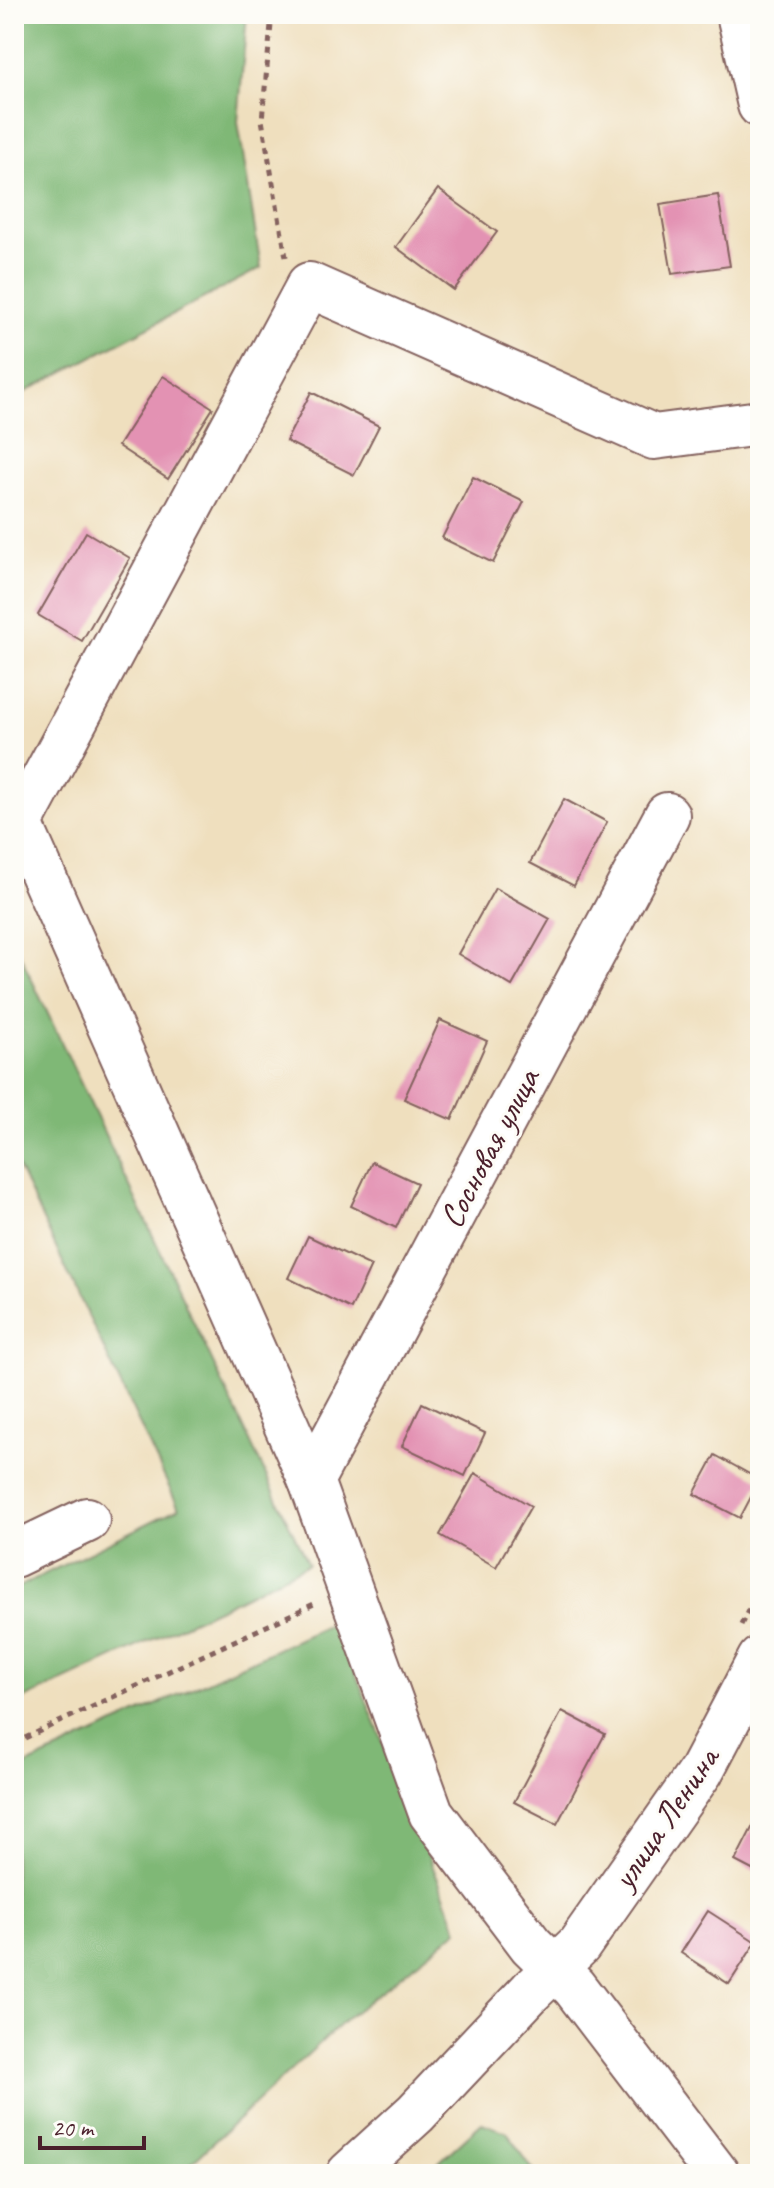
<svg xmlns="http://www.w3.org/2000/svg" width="774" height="2188" viewBox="0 0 774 2188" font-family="Caveat,sans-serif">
	<rect width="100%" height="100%" fill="#fdfcf7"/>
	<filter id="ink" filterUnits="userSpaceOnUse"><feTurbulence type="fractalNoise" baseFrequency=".0125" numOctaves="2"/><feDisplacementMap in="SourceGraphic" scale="16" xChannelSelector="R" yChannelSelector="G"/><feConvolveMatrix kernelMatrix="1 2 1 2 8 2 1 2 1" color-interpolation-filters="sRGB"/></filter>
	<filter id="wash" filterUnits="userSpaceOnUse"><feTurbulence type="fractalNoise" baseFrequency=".006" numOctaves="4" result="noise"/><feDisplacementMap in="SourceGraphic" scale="32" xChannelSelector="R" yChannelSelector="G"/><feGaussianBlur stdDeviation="1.8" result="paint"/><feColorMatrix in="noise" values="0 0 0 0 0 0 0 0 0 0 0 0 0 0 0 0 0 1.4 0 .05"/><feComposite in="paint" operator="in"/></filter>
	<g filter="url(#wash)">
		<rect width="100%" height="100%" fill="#efdfbe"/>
		<g fill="#7fb876" stroke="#646c50" stroke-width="2">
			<polygon points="14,14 247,14 238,122 261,268 14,398"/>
			<polygon points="14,942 308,1564 224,1606 14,1704 14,1589 179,1508 14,1159"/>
			<polygon points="335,1622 458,1930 346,2019 179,2174 14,2174 14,1771"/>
			<polygon points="482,2123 507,2132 536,2174 426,2174"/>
		</g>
		<g id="blocks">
			<g fill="#e392b3">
				<polygon points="438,189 497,232 454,290 396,247"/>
				<polygon points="718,195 730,266 672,274 660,204"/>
				<polygon points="163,376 213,408 168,479 118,446"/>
				<polygon points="311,392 379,426 354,475 286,441"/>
				<polygon points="473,477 524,502 493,563 442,538"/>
				<polygon points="86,532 130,558 82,641 38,615"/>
				<polygon points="564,799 607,822 574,886 530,863"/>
				<polygon points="495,888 550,919 512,986 458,954"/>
				<polygon points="440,1020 487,1041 452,1120 404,1099"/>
				<polygon points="372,1162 417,1183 396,1228 351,1206"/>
				<polygon points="308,1236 371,1266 351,1309 288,1278"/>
				<polygon points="422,1403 485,1433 465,1476 402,1446"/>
				<polygon points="715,1455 760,1480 740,1518 694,1494"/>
				<polygon points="475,1473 531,1506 496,1567 440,1535"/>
				<polygon points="562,1711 605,1734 557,1824 514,1802"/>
				<polygon points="755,1822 760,1824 760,1874 735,1861"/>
				<polygon points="708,1911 756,1942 729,1984 681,1953"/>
			</g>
		</g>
	</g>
	<g filter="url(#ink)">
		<use href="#blocks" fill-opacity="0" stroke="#84625e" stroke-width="2"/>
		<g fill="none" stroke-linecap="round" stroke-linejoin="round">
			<g stroke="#84625e" stroke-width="48">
				<g id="minor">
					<polyline points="739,14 760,105"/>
					<polyline points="14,810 311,1481 431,1813 531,1945 574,1987 717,2174"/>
					<polyline points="20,823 309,285 654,437 760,423"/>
					<polyline points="311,1481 667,815"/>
					<polyline points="14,1555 87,1520"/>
					<polyline points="349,2174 416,2113 531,1991 579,1945 701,1771 760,1659"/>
				</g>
			</g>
			<g stroke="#84625e" stroke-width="5" stroke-dasharray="6 6" stroke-linecap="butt">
				<polyline points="272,14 262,120 286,257"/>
				<polyline points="741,1625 760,1586"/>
				<polyline points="14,1743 314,1604"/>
			</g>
			<use href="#minor" stroke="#fff" stroke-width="44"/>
		</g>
	</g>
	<g text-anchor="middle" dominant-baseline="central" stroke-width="6" stroke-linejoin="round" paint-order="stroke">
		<g font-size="34" fill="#4a1f2b" stroke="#fdfcf7">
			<text transform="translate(489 1148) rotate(-62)">Сосновая улица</text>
			<text transform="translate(665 1818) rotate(-56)">улица Ленина</text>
		</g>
	</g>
	<rect width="774" height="2188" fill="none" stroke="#fdfcf7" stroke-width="48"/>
	<path d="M40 2136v12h104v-12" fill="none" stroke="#4a1f2b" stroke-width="4"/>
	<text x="52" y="2136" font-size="24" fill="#4a1f2b" stroke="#fdfcf7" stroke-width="6" paint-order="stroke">20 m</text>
</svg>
